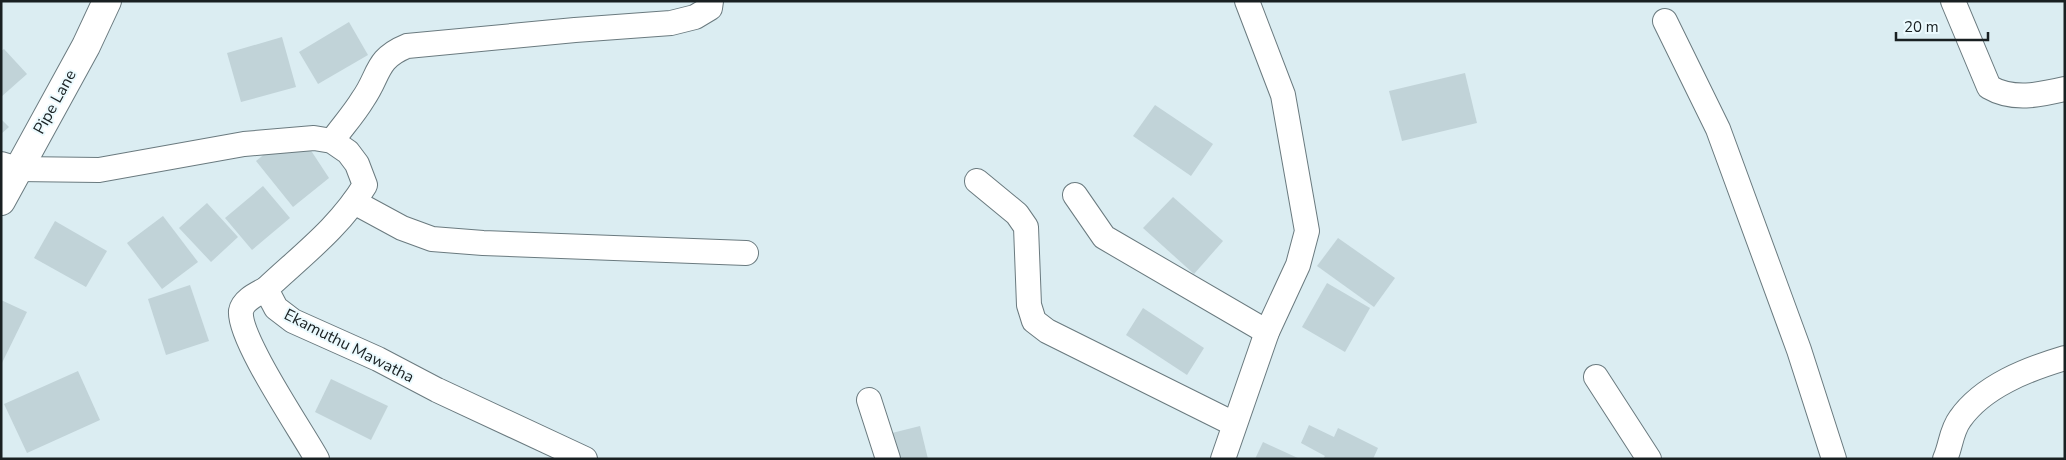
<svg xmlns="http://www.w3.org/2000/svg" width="2066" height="460" viewBox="0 0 2066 460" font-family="'Nunito Sans',sans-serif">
	<rect width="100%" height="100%" fill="#dbedf2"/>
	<g fill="#c1d3d8">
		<polygon points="349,22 368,55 318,84 299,52"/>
		<polygon points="282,37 296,87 241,102 227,53"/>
		<polygon points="4,49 27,74 1,97 1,51"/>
		<polygon points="1465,73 1477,123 1402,141 1389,91"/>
		<polygon points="1155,105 1213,144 1191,176 1133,136"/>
		<polygon points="1,119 9,127 1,134"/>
		<polygon points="272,148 310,149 329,178 293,207 256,161"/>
		<polygon points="263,186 290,218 252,250 225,218"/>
		<polygon points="1173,197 1223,241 1194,274 1143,228"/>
		<polygon points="207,203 238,237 211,262 179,228"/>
		<polygon points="163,216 198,262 162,289 127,243"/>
		<polygon points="55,221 107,251 86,287 34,258"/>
		<polygon points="1338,238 1395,278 1374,307 1317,266"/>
		<polygon points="1327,283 1370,308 1345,352 1302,327"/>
		<polygon points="190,285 209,341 166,355 148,299"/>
		<polygon points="1,300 27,312 1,365"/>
		<polygon points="1143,308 1204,348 1187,375 1126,335"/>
		<polygon points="78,371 100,420 27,453 4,404"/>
		<polygon points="331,379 388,406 371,440 315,412"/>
		<polygon points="1309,425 1334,437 1338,428 1378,448 1373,459 1323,459 1325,456 1301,443"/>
		<polygon points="920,426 928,459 878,459 872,438"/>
		<polygon points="1263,442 1300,459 1255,459"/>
	</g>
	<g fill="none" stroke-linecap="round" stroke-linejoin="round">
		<g stroke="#6a7a7f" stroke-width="26">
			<g id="minor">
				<path d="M1953,1L1989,87C2013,101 2039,95 2065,89"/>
				<polyline points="1665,21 1718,129 1799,350 1834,459"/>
				<path d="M332,141C342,127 354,114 363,99C380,75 375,59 407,46L575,30L671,23L695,17L710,8L711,1"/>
				<path d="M1,164L18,169L99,170L244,144L314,138L332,141L348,152L357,164L365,185C340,227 301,256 266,289L276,308L293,321L378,359L437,390L585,459"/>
				<polyline points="977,181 1017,214 1026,227 1029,305 1034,321 1047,331 1234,424"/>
				<polyline points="1075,195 1104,237 1267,332"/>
				<polyline points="354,202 402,228 432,239 483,243 746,253"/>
				<path d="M266,289C257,294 243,300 241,311C238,338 301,430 317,459"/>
				<polyline points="1596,377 1649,459"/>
				<polyline points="869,400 888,459"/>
				<polyline points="1223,459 1267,332 1298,265 1307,231 1283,95 1247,1"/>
				<path d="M1945,459C1951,446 1951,431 1960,419C1983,386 2028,369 2065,358"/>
			</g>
		</g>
		<g stroke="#6a7a7f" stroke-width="30">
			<polyline id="tertiary" points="1,201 86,46 107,1"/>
		</g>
		<use href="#minor" stroke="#fff" stroke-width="24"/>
		<use href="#tertiary" stroke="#fff" stroke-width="28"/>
	</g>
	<g text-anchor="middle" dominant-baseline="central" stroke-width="4" stroke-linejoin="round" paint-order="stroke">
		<g font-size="16" fill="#192022" stroke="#ebfafe">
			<text transform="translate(55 102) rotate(-61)">Pipe Lane</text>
			<text transform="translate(349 346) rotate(27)">Ekamuthu Mawatha</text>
		</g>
	</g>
	<rect width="2066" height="460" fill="none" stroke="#192022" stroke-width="5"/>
	<path d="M1896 32v8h92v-8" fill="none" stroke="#192022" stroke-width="2.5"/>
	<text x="1904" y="32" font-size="15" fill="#192022" stroke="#ebfafe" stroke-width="4" paint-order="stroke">20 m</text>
</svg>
